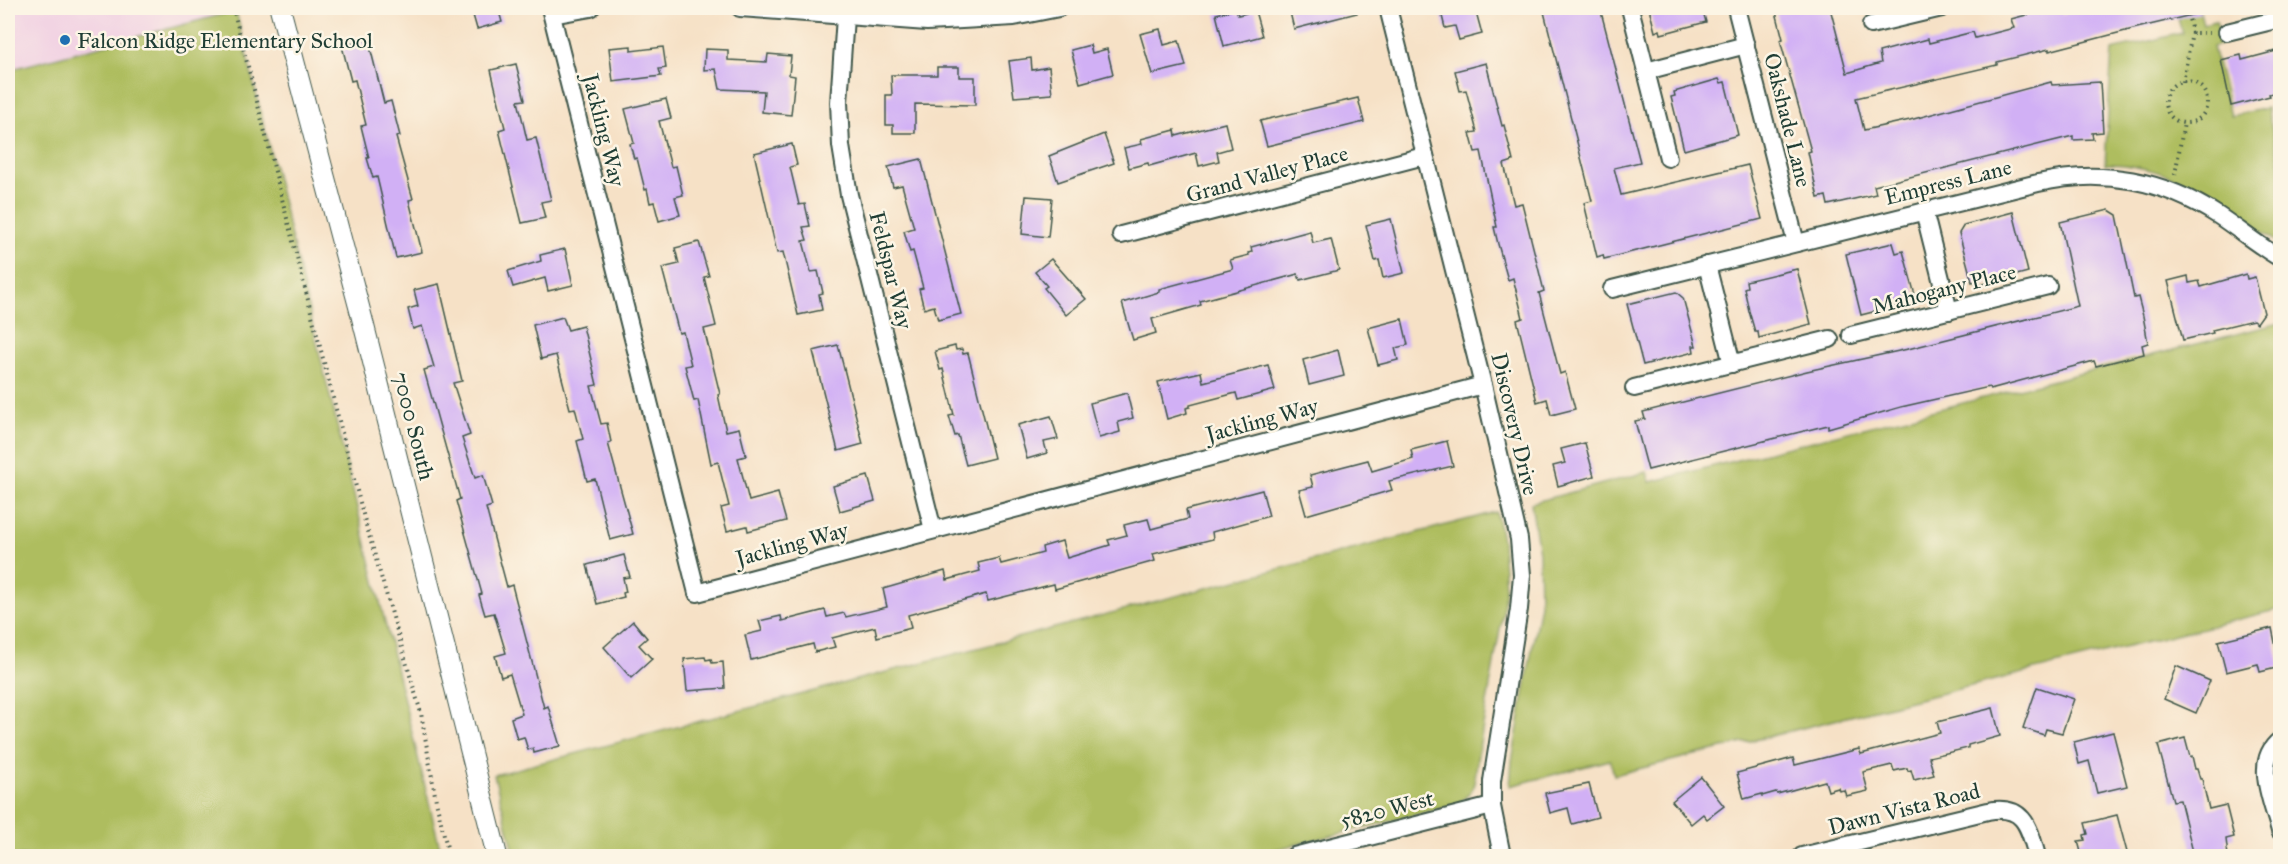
<svg xmlns="http://www.w3.org/2000/svg" width="2288" height="864" viewBox="0 0 2288 864" font-family="'IM FELL Great Primer',serif">
	<rect width="100%" height="100%" fill="#fcf5e5"/>
	<filter id="ink" filterUnits="userSpaceOnUse"><feTurbulence type="fractalNoise" baseFrequency=".0167" numOctaves="2"/><feDisplacementMap in="SourceGraphic" scale="12" xChannelSelector="R" yChannelSelector="G"/><feConvolveMatrix kernelMatrix="1 2 1 2 8 2 1 2 1" color-interpolation-filters="sRGB"/></filter>
	<filter id="wash" filterUnits="userSpaceOnUse"><feTurbulence type="fractalNoise" baseFrequency=".008" numOctaves="4" result="noise"/><feDisplacementMap in="SourceGraphic" scale="24" xChannelSelector="R" yChannelSelector="G"/><feGaussianBlur stdDeviation="1.35" result="paint"/><feColorMatrix in="noise" values="0 0 0 0 0 0 0 0 0 0 0 0 0 0 0 0 0 1.4 0 .05"/><feComposite in="paint" operator="in"/></filter>
	<g filter="url(#wash)">
		<rect width="100%" height="100%" fill="#f6e1c6"/>
		<polygon fill="#f1d0e3" points="8,8 236,8 236,11 8,70"/>
		<g fill="#aebd5f" stroke="#667d4a" stroke-width="1.5">
			<path d="M2175,8H2199L2203,24L2216,21L2222,44L2213,47L2231,116L2267,108L2280,164V244C2260,232 2242,217 2223,204C2189,181 2146,163 2105,164L2112,50L2182,33Z"/>
			<polygon points="236,11 442,856 8,856 8,70"/>
			<polygon points="2280,323 2280,609 1614,775 1610,760 1510,786 1512,761 1540,604 1539,553 1531,503 1647,472 1650,482"/>
			<path d="M1496,512L1502,539L1505,589L1503,612L1477,760C1475,783 1476,791 1456,805L1249,856H515L494,775Z"/>
		</g>
		<g id="blocks">
			<g fill="#d1b0f5">
				<polygon points="471,8 498,8 502,22 477,29"/>
				<polygon points="1289,8 1356,8 1357,13 1294,29"/>
				<polygon points="1440,8 1475,8 1482,34 1459,40 1455,26 1445,28"/>
				<polygon points="1543,8 1600,8 1640,162 1614,168 1621,195 1748,165 1762,219 1604,259 1603,255 1597,257 1584,203 1592,201"/>
				<polygon points="1649,8 1702,8 1706,22 1661,34 1660,30 1655,32"/>
				<polygon points="1775,8 1830,8 1847,73 1881,63 1879,52 1928,39 1929,43 1973,32 1975,38 2014,28 2011,19 2053,8 2061,8 2063,14 2099,8 2199,8 2200,13 2137,28 2049,51 2049,49 1997,62 1997,65 1856,98 1864,130 1910,120 2051,82 2052,85 2100,82 2103,132 2092,133 2093,139 2073,140 2073,136 1874,186 1876,194 1828,205 1826,196 1818,198 1808,152 1811,151 1780,40 1783,39"/>
				<polygon points="1236,9 1238,15 1255,11 1262,36 1224,46 1216,14"/>
				<polygon points="1160,29 1164,45 1179,41 1186,66 1152,74 1140,34"/>
				<polygon points="368,39 384,103 391,101 400,136 396,137 413,199 409,200 422,252 396,258 377,177 373,178 367,158 369,158 361,126 366,125 355,80 351,81 342,46"/>
				<polygon points="1090,45 1092,53 1107,49 1113,74 1080,83 1071,50"/>
				<polygon points="631,46 631,51 663,47 666,68 659,69 661,76 613,82 609,48"/>
				<polygon points="705,49 728,50 728,60 767,62 768,54 791,56 789,75 795,76 791,115 762,112 764,91 720,89 716,69 704,70"/>
				<polygon points="2280,50 2280,91 2269,94 2270,96 2231,106 2221,60 2241,55 2242,60"/>
				<polygon points="1031,58 1032,70 1049,67 1052,94 1014,97 1009,61"/>
				<polygon points="1486,63 1502,126 1504,125 1513,161 1504,164 1514,205 1522,203 1544,291 1539,293 1560,374 1565,372 1575,409 1551,415 1547,399 1537,402 1517,320 1523,318 1513,278 1508,280 1498,244 1494,227 1497,227 1481,151 1475,152 1470,133 1477,132 1466,90 1460,91 1455,71"/>
				<polygon points="516,64 525,100 518,101 527,140 536,138 551,200 541,202 545,218 522,223 499,130 505,128 491,70"/>
				<polygon points="937,67 959,67 959,77 975,77 975,105 915,104 915,133 893,133 893,125 886,125 886,95 892,95 891,75 937,75"/>
				<polygon points="1719,79 1721,83 1725,82 1738,135 1684,150 1671,97 1675,96 1674,92"/>
				<polygon points="1358,98 1364,122 1267,146 1260,121"/>
				<polygon points="666,99 671,118 659,121 671,167 676,166 683,195 675,197 680,215 659,221 654,202 650,203 647,189 645,190 637,158 634,159 630,144 634,143 625,109"/>
				<polygon points="1225,123 1231,148 1217,152 1219,161 1199,166 1196,153 1149,166 1148,163 1129,168 1124,148 1142,144 1141,139 1175,130 1176,136"/>
				<polygon points="1104,134 1114,163 1058,182 1049,156"/>
				<polygon points="792,144 797,165 790,167 799,205 805,204 810,226 803,227 807,240 803,241 811,272 818,271 823,293 819,294 822,310 798,315 783,252 777,253 754,153"/>
				<polygon points="921,159 961,314 938,320 934,306 924,309 919,289 923,288 913,251 910,252 904,231 914,228 902,185 893,187 888,167"/>
				<polygon points="1026,196 1052,198 1048,237 1022,234"/>
				<polygon points="2109,210 2117,215 2134,298 2138,297 2143,316 2148,343 2142,345 2144,354 2096,366 2094,361 1990,389 1989,387 1901,407 1828,428 1828,425 1648,470 1635,421 1645,419 1643,412 1807,371 1908,349 2078,306 2060,222"/>
				<polygon points="2013,212 2028,272 1976,286 1975,281 1972,282 1959,233 1964,225"/>
				<polygon points="1391,219 1404,273 1383,278 1379,260 1375,261 1366,225"/>
				<polygon points="1310,231 1313,243 1331,239 1339,270 1300,280 1298,274 1200,301 1201,305 1152,319 1156,333 1133,340 1122,303 1159,292 1159,289 1233,269 1230,260 1249,255 1248,253 1252,252 1251,247"/>
				<polygon points="699,242 709,276 704,277 716,326 704,329 720,394 718,395 726,431 739,428 746,456 738,458 749,501 778,493 786,521 748,531 747,526 727,531 721,508 729,506 718,462 711,464 698,400 694,401 685,366 691,365 683,332 679,333 662,268 679,264 675,248"/>
				<polygon points="1893,243 1896,253 1903,251 1915,295 1911,297 1912,302 1861,315 1846,254"/>
				<polygon points="565,249 573,285 548,291 545,278 513,287 508,271 541,261 540,255"/>
				<polygon points="1051,259 1086,299 1066,315 1044,288 1047,286 1035,272"/>
				<polygon points="1797,269 1811,324 1759,338 1758,332 1755,332 1749,311 1744,288 1747,287 1746,281"/>
				<polygon points="2246,274 2247,279 2255,277 2264,313 2257,323 2253,320 2212,330 2213,333 2183,340 2168,281 2188,276 2189,283 2199,281 2201,287"/>
				<polygon points="439,284 462,381 453,383 470,435 462,438 475,478 483,475 492,506 486,508 507,587 512,585 544,708 548,706 560,746 534,753 533,748 528,750 524,737 517,739 511,718 522,714 510,674 501,677 495,656 506,653 494,613 485,615 479,595 482,594 456,501 460,499 424,370 434,367 422,326 413,329 408,309 418,306 414,290"/>
				<polygon points="1676,292 1683,298 1696,346 1693,346 1694,352 1643,365 1627,304"/>
				<polygon points="563,317 568,330 583,326 597,385 591,386 601,424 607,423 611,442 608,443 633,534 610,540 595,479 587,481 577,441 583,439 575,408 570,409 556,355 541,359 533,325"/>
				<polygon points="1402,319 1408,345 1395,348 1398,360 1378,365 1368,328"/>
				<polygon points="838,345 863,444 838,451 813,351"/>
				<polygon points="955,346 956,350 962,349 963,354 968,353 994,458 966,465 958,435 955,436 949,416 954,415 943,369 940,370 935,351"/>
				<polygon points="1338,350 1344,376 1309,385 1303,360"/>
				<polygon points="1268,365 1275,390 1238,400 1236,393 1190,405 1190,407 1186,408 1187,413 1167,419 1158,382 1201,372 1203,382"/>
				<polygon points="1127,393 1133,418 1118,422 1120,432 1099,438 1090,403"/>
				<polygon points="1051,416 1058,439 1044,442 1047,453 1027,459 1018,425"/>
				<polygon points="1447,441 1453,466 1389,481 1392,490 1306,515 1299,490 1313,487 1310,475 1368,460 1372,471 1413,459 1411,450"/>
				<polygon points="1585,443 1594,476 1558,486 1553,466 1565,463 1561,449"/>
				<polygon points="868,476 875,501 840,511 833,486"/>
				<polygon points="1262,490 1269,516 1212,532 1213,539 1153,554 1155,561 1055,589 1054,584 988,601 986,594 908,615 911,628 877,637 875,627 832,638 835,647 815,652 813,644 751,660 745,635 762,631 759,621 781,616 782,621 825,610 827,617 844,613 846,617 887,607 883,589 945,571 947,580 980,571 978,563 999,558 1001,564 1043,553 1042,547 1062,541 1067,558 1110,545 1108,540 1127,535 1124,525 1148,519 1151,529 1188,519 1186,510"/>
				<polygon points="624,555 630,577 623,578 626,592 623,593 624,597 597,604 587,565"/>
				<polygon points="633,621 647,638 639,645 652,659 631,678 604,647"/>
				<polygon points="2272,628 2280,667 2260,672 2258,664 2226,672 2218,641"/>
				<polygon points="705,657 706,660 711,659 712,663 723,662 725,688 687,691 684,659"/>
				<polygon points="2176,666 2210,681 2196,713 2164,699"/>
				<polygon points="2037,687 2074,699 2062,733 2046,729 2044,735 2023,728"/>
				<polygon points="1993,708 2000,736 1968,745 1968,748 1929,757 1934,775 1914,780 1911,770 1908,771 1907,768 1894,771 1892,765 1863,772 1868,791 1846,796 1844,790 1839,791 1838,788 1828,791 1825,781 1777,794 1776,792 1762,796 1762,794 1744,799 1737,773 1793,758 1795,765 1859,749 1861,754 1940,733 1937,722"/>
				<polygon points="2113,732 2127,786 2097,793 2089,761 2079,764 2074,742"/>
				<polygon points="2185,738 2190,757 2192,756 2195,769 2197,769 2200,779 2202,779 2209,809 2226,805 2234,837 2226,839 2228,856 2194,856 2180,800 2173,801 2158,745"/>
				<polygon points="1701,777 1724,806 1707,819 1703,814 1691,824 1672,801"/>
				<polygon points="1589,784 1598,817 1572,824 1568,808 1550,813 1545,793"/>
				<polygon points="2117,815 2128,856 2082,856 2078,841 2085,840 2084,835 2088,834 2085,823"/>
			</g>
		</g>
	</g>
	<g filter="url(#ink)">
		<use href="#blocks" fill-opacity="0" stroke="#3f564a" stroke-width="1.5"/>
		<g fill="none" stroke-linecap="round" stroke-linejoin="round">
			<g stroke="#3f564a" stroke-width="20">
				<g id="minor">
					<polyline points="550,8 697,593 1483,385"/>
					<polyline points="740,8 927,22 1014,17 1059,8"/>
					<polyline points="1388,8 1483,385 1519,539 1522,575 1519,609 1492,781 1492,806 1502,856"/>
					<polyline points="1630,8 1668,158"/>
					<polyline points="1736,8 1796,243"/>
					<polyline points="552,15 591,8"/>
					<polyline points="845,17 839,102 841,146 849,195 933,530"/>
					<polyline points="1871,25 1942,8"/>
					<polyline points="2227,32 2280,19"/>
					<polyline points="1646,71 1746,45"/>
					<polyline points="1924,211 1949,311"/>
					<polyline points="1121,235 1424,156"/>
					<polyline points="1707,265 1732,364"/>
					<path d="M1612,289L2038,183C2102,168 2164,180 2219,216C2240,230 2259,246 2280,258"/>
					<polyline points="1851,335 2048,286"/>
					<polyline points="1634,388 1830,339"/>
					<path d="M2280,740C2252,762 2273,803 2280,831"/>
					<polyline points="1294,856 1492,806"/>
					<path d="M1802,856L1988,811C2025,804 2029,828 2037,856"/>
				</g>
			</g>
			<g stroke="#3f564a" stroke-width="22">
				<polyline id="tertiary" points="280,8 362,318 497,856"/>
			</g>
			<g stroke="#3f564a" stroke-width="4" stroke-dasharray="1.5 4.5" stroke-linecap="butt">
				<polyline points="233,8 364,518 421,713 436,801 449,856"/>
				<polyline points="2187,8 2192,33"/>
				<circle cx="2186" cy="102" r="21"/>
				<polyline points="2183,82 2192,33 2211,33"/>
				<polyline points="2175,175 2184,123"/>
			</g>
			<use href="#minor" stroke="#fff" stroke-width="16"/>
			<use href="#tertiary" stroke="#fff" stroke-width="20"/>
		</g>
	</g>
	<circle fill="#1f6fb2" stroke="#fcf5e5" stroke-width="2" cx="65" cy="40" r="6"/>
	<g text-anchor="middle" dominant-baseline="central" stroke-width="5" stroke-linejoin="round" paint-order="stroke">
		<g font-size="22" fill="#1f3d34" stroke="#fcf5e5" text-anchor="start">
			<text x="77" y="40">Falcon Ridge Elementary School</text>
		</g>
		<g font-size="22" fill="#1f3d34" stroke="#fcf5e5">
			<text transform="translate(1788 120) rotate(76)">Oakshade Lane</text>
			<text transform="translate(604 130) rotate(76)">Jackling Way</text>
			<text transform="translate(1267 174) rotate(-15)">Grand Valley Place</text>
			<text transform="translate(1948 182) rotate(-14)">Empress Lane</text>
			<text transform="translate(891 270) rotate(76)">Feldspar Way</text>
			<text transform="translate(1944 289) rotate(-14)">Mahogany Place</text>
			<text transform="translate(1262 420) rotate(-15)">Jackling Way</text>
			<text transform="translate(1515 424) rotate(77)">Discovery Drive</text>
			<text transform="translate(414 426) rotate(76)">7000 South</text>
			<text transform="translate(792 544) rotate(-15)">Jackling Way</text>
			<text transform="translate(1387 809) rotate(-14)">5820 West</text>
			<text transform="translate(1904 809) rotate(-14)">Dawn Vista Road</text>
		</g>
	</g>
	<rect width="2288" height="864" fill="none" stroke="#fcf5e5" stroke-width="30"/>
</svg>
